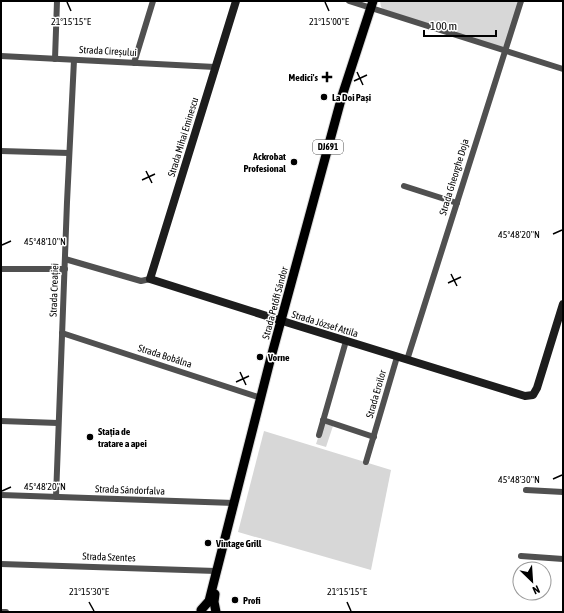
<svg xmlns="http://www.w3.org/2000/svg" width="564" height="613" viewBox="0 0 564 613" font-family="'Asap Condensed',sans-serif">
	<rect width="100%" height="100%" fill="#fff"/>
	<g fill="#d7d7d7">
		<polygon points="380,1 521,1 505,50 383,9 381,7"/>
		<polygon points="323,423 333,426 326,447 316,444"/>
		<polygon points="264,431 391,470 371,570 238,532"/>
	</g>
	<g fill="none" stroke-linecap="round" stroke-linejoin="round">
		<g stroke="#dbdbdb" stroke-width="11">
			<g id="primary">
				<polyline points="215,594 214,602 216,612"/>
				<polyline points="201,610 209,601 270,361 342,96 373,1"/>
			</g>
		</g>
		<g stroke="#505050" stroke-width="6">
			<polyline points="349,1 563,69"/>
			<polyline points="1,56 215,67"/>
			<polyline points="55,59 57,1"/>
			<polyline points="134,63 153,1"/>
			<polyline points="1,151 69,153"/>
			<polyline points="404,186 457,203"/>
			<polyline points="65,259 141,281 150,279"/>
			<polyline points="1,269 65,269"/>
			<polyline points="62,333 261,398"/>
			<polyline points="407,360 521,1"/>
			<polyline points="323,420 374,437"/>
			<polyline points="1,421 58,423"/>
			<polyline points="319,435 346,341"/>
			<polyline points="366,462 397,357"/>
			<polyline points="526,490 563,492"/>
			<polyline points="1,495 234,503"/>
			<polyline points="56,497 67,202 74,60"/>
			<polyline points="521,556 563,559"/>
			<polyline points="1,564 216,571"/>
			<polyline points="1,612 6,612"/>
		</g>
		<polyline stroke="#1d1d1d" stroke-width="8" points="236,1 150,279 292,324 525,396 533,395 537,388 563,304"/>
		<use href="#primary" stroke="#000" stroke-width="9"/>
	</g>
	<path fill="none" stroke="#000" stroke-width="1.5" d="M67,2L71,11M325,2L329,11M357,72L363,85M354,81L367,75M146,171L152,183M142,180L155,174M553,234L562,230M2,245L11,241M451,274L457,286M448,283L461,277M240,372L246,385M236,382L249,376M553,479L562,475M2,491L11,487M89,602L94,611M347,602L351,611"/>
	<g fill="#000" stroke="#fff" stroke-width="1.5">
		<path d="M325 71h4v4h4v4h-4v4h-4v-4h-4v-4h4z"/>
		<circle cx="324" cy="97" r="4"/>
		<circle cx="294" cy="162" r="4"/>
		<circle cx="260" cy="357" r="4"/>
		<circle cx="90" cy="437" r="4"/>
		<circle cx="208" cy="543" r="4"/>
		<circle cx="235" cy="600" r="4"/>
	</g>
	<g text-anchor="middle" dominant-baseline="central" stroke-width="3" stroke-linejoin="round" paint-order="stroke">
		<rect fill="#fff" stroke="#4c4c4c" stroke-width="1" x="313" y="140" width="30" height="14" rx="3"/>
		<g font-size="9" font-weight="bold" fill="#000">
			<text x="328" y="147">DJ691</text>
		</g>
		<g font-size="10" fill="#000" stroke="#fff">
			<text transform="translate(108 51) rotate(3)">Strada Cireșului</text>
			<text transform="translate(183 137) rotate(-73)">Strada Mihai Eminescu</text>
			<text transform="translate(454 177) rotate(-73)">Strada Gheorghe Doja</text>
			<text transform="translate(54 290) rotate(-88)">Strada Creației</text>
			<text transform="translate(275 303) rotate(-75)">Strada Petőfi Sándor</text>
			<text transform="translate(325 324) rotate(17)">Strada József Attila</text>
			<text transform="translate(165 356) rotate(18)">Strada Bobâlna</text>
			<text transform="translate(376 394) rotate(-74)">Strada Eroilor</text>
			<text transform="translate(130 490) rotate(2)">Strada Sándorfalva</text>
			<text transform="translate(109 557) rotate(2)">Strada Szentes</text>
		</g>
		<g font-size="10" font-weight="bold" fill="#000" stroke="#fff" text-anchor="start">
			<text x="318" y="77" text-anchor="end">Medici's</text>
			<text x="332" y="97">La Doi Pași</text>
			<text x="286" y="156" text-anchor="end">Ackrobat<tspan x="286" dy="12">Profesional</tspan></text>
			<text x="268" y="357">Vorne</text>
			<text x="98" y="431">Stația de<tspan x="98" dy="12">tratare a apei</tspan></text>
			<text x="216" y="543">Vintage Grill</text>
			<text x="243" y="600">Profi</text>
		</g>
	</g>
	<g font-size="10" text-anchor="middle" fill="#000" stroke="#fff" stroke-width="3" stroke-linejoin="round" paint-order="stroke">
		<text x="71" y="25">21°15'15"E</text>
		<text x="329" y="25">21°15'00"E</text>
		<text x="519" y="238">45°48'20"N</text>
		<text x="45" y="245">45°48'10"N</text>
		<text x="519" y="483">45°48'30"N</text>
		<text x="45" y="490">45°48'20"N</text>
		<text x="89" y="595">21°15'30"E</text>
		<text x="347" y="595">21°15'15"E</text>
	</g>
	<rect width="564" height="613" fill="none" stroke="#000000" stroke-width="4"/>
	<g transform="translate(532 581) rotate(155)"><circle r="19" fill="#ffffff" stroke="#999999"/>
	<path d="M0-3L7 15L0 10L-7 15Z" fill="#000000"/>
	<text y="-6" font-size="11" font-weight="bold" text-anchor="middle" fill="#000000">N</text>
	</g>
	<path d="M424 30v6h72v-6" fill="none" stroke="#000000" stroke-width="2"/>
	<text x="430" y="30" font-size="12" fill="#000000" stroke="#ffffff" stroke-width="3" paint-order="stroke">100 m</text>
</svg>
